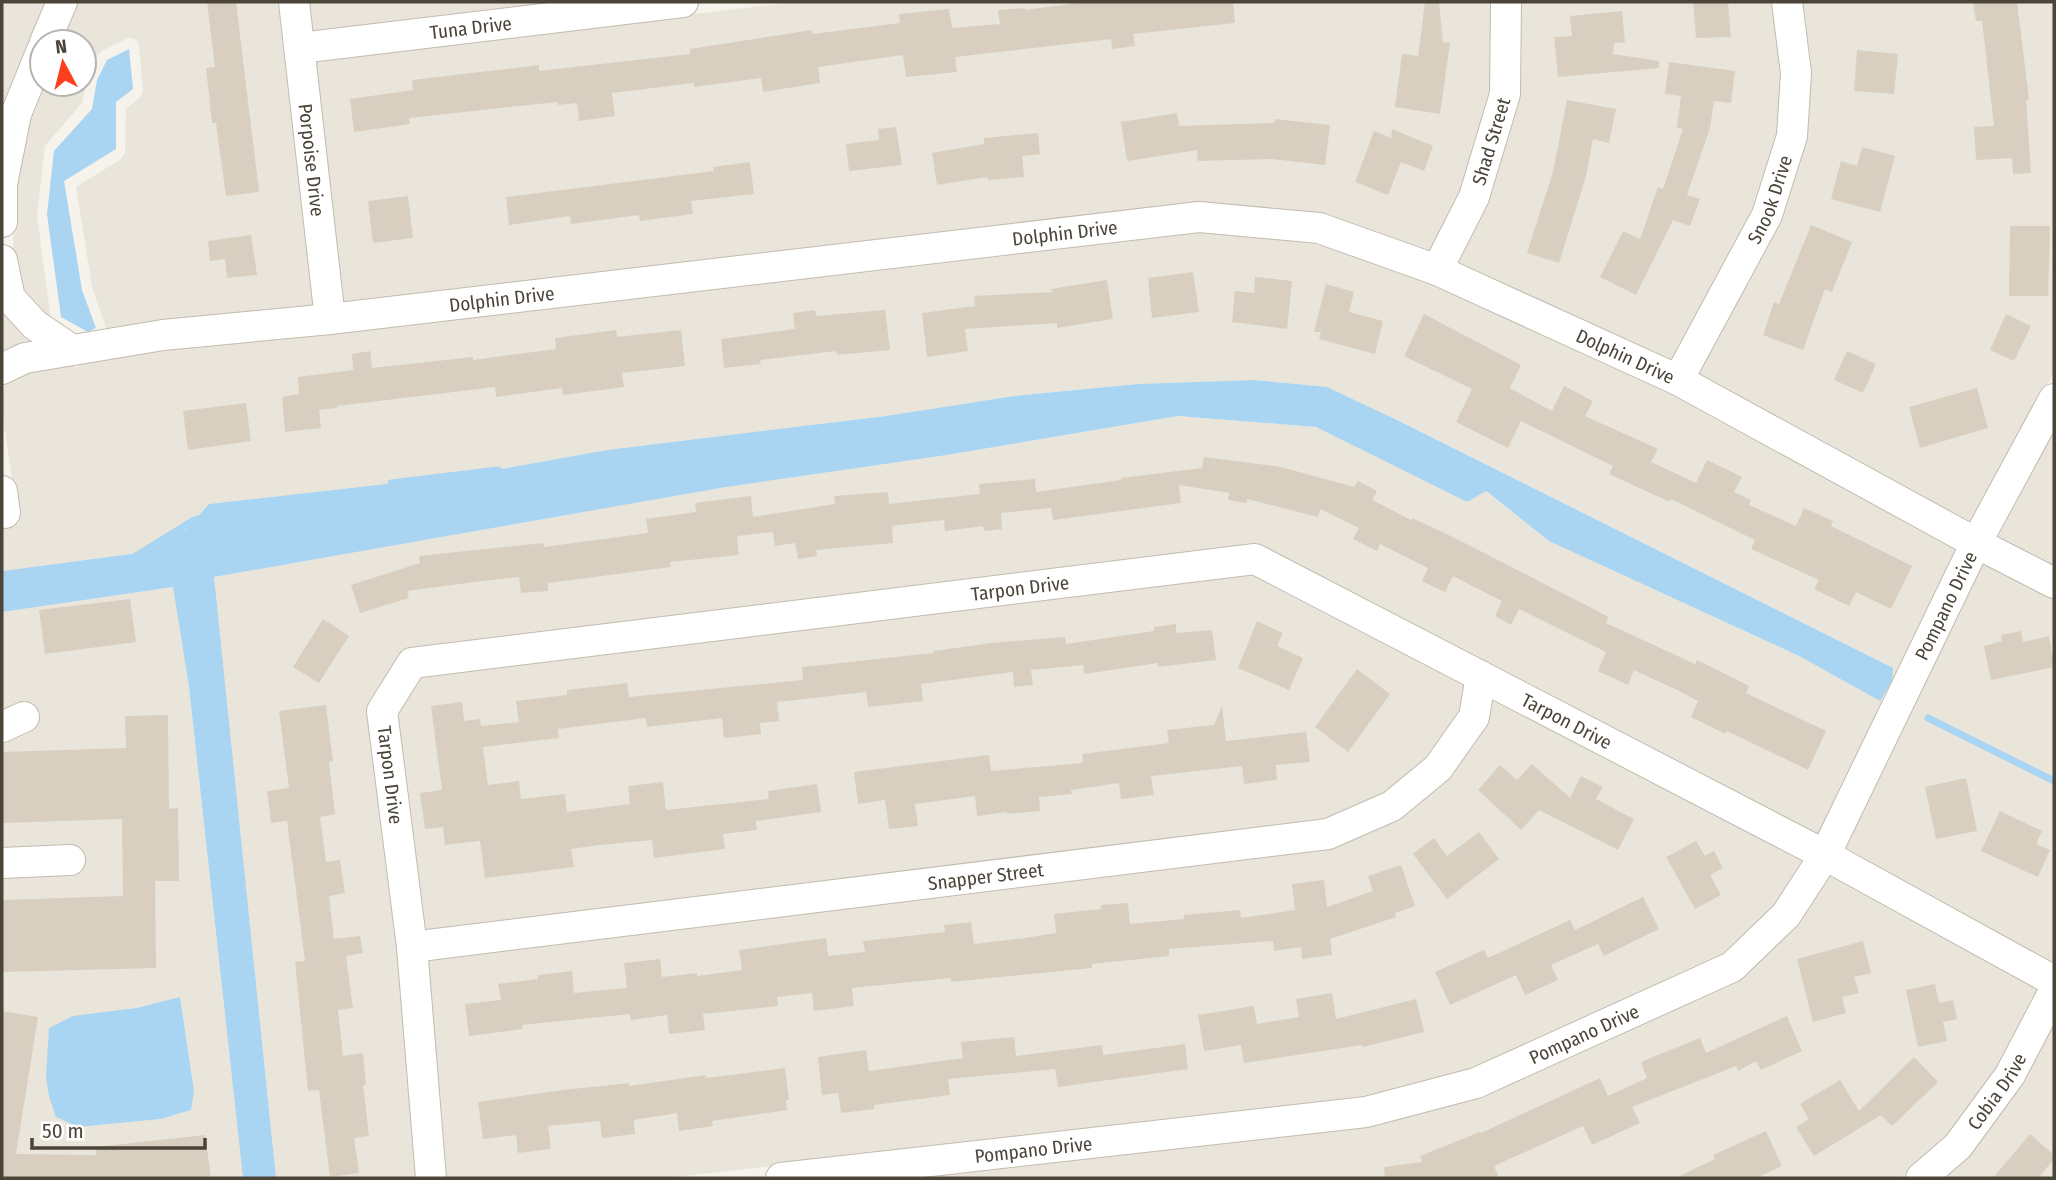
<svg xmlns="http://www.w3.org/2000/svg" width="2056" height="1180" viewBox="0 0 2056 1180" font-family="'Fira Sans Condensed',sans-serif">
	<rect width="100%" height="100%" fill="#f6f3ec"/>
	<g fill="#eae5da" fill-rule="evenodd">
		<polygon points="2,2 49,2 2,122"/>
		<polygon points="74,2 282,2 317,307 107,331 92,287 76,187 121,159 125,153 126,109 139,98 143,92 139,45 135,39 128,38 100,52 88,75 82,103 45,146 37,215 51,320 21,291 13,256 14,186 27,119 42,84 84,84 84,42 59,42"/>
		<polygon points="306,2 569,2 310,33"/>
		<polygon points="796,2 1494,2 1493,91 1463,192 1431,254 1322,215 340,304 313,59"/>
		<polygon points="1518,2 1775,2 1784,73 1780,133 1756,209 1673,363 1455,263"/>
		<polygon points="1799,2 2054,2 2054,373 1971,526 1695,374 1778,219"/>
		<polygon points="1200,230 1316,242 1433,282 1673,392 1960,549 1820,838 1494,669 1495,666 1484,663 1260,547 411,650 372,702 400,948 419,1178 276,1178 213,577 726,487 947,455 1178,416 1316,427 1467,502 1485,491 1549,541 1799,656 1880,701 1893,669 1397,420 1327,387 1254,380 1138,384 1014,396 886,416 607,450 474,474 209,504 187,529 146,552 2,571 2,527 19,524 2,411 2,390 8,381 29,371 70,364 77,368 80,362 164,348"/>
		<polygon points="2,307 38,342 2,354"/>
		<polygon points="2054,426 2054,569 1994,537"/>
		<polygon points="1982,561 2054,598 2054,965 1842,850"/>
		<polygon points="1254,573 1467,683 1462,711 1429,759 1386,793 1325,820 422,932 394,714 419,676"/>
		<path d="M173,587L189,687L243,1178H2V612ZM180,997L194,1090L191,1110L161,1119L78,1127L56,1117L50,1028Z"/>
		<polygon points="1490,695 1807,860 1777,905 1725,956 1472,1070 1363,1099 666,1178 443,1178 424,959 1396,818"/>
		<polygon points="1829,872 2041,989 2000,1066 1949,1137 1901,1178 899,1178 1367,1125 1737,980"/>
		<polygon points="2054,1018 2054,1178 1941,1178"/>
	</g>
	<g fill="#a9d4f2">
		<polygon points="129,49 133,89 116,102 116,149 64,181 82,290 96,328 88,332 61,317 47,214 54,151 92,109 97,80 107,60"/>
		<polygon points="1254,380 1327,387 1397,420 1893,668 1892,681 1880,701 1799,656 1549,541 1486,491 1467,502 1316,427 1178,416 947,455 726,487 214,577 276,1178 243,1178 189,687 173,587 2,612 2,571 146,552 187,529 209,504 474,474 607,450 886,416 1014,396 1138,384"/>
		<polygon points="180,997 194,1091 191,1110 161,1119 78,1127 56,1117 49,1096 46,1076 49,1028 73,1016 136,1008"/>
	</g>
	<g fill="none" stroke-linecap="round" stroke-linejoin="round">
		<g stroke="#a9d4f2" stroke-width="7">
			<polyline points="391,483 498,470"/>
			<polyline points="136,556 194,520 204,517"/>
			<polyline points="1928,718 2054,781"/>
		</g>
	</g>
	<g fill="#d8cfc1">
		<polygon points="207,2 236,2 259,192 226,196 216,123 212,123 206,68 215,67"/>
		<polygon points="1086,2 1233,2 1235,23 1133,34 1135,46 1112,49 1111,39 955,57 957,72 906,77 903,55 818,67 820,83 763,92 761,78 694,87 694,83 612,93 615,116 579,121 577,103 558,105 557,102 409,118 410,124 354,132 350,99 413,90 412,80 539,65 539,71 690,54 690,49 812,30 813,34 900,23 899,14 949,9 952,28 1000,24 998,10 1025,8 1025,10"/>
		<polygon points="1425,2 1439,2 1443,42 1450,43 1440,114 1395,107 1402,54 1418,56"/>
		<polygon points="1693,2 1728,2 1731,37 1696,38"/>
		<polygon points="1973,2 2017,2 2029,99 2026,100 2031,173 2013,174 2012,158 1976,160 1974,127 1994,126 1982,21 1976,21"/>
		<polygon points="1622,11 1625,42 1614,43 1613,54 1659,61 1659,68 1558,77 1554,37 1572,36 1570,16"/>
		<polygon points="1857,50 1898,54 1894,94 1854,91"/>
		<polygon points="1669,62 1735,71 1731,103 1714,101 1710,128 1687,195 1700,199 1690,226 1673,220 1636,295 1600,277 1623,231 1640,239 1658,187 1663,189 1683,129 1677,128 1681,96 1665,94"/>
		<polygon points="1567,100 1616,109 1609,143 1593,139 1586,176 1559,263 1527,253 1553,172"/>
		<polygon points="1177,113 1179,126 1275,123 1275,119 1330,125 1325,165 1272,159 1198,161 1197,150 1127,161 1121,122"/>
		<polygon points="896,127 902,165 849,171 846,144 879,140 878,129"/>
		<polygon points="1392,129 1433,146 1424,171 1401,162 1388,195 1355,182 1374,131 1391,138"/>
		<polygon points="1038,133 1040,154 1022,156 1024,177 988,180 987,177 937,185 932,153 984,144 984,138"/>
		<polygon points="1862,147 1895,156 1880,212 1831,199 1841,161 1857,166"/>
		<polygon points="750,162 754,194 691,201 693,214 640,221 639,215 571,224 570,216 509,225 506,197 714,171 713,167"/>
		<polygon points="408,196 413,238 373,243 368,201"/>
		<polygon points="1811,225 1852,242 1832,292 1825,289 1803,350 1763,335 1774,302 1779,304"/>
		<polygon points="2010,226 2050,226 2048,296 2009,296"/>
		<polygon points="251,235 257,275 227,278 225,259 210,261 208,241"/>
		<polygon points="1193,272 1199,312 1152,318 1148,278"/>
		<polygon points="1255,277 1292,281 1287,329 1232,322 1235,291 1254,293"/>
		<polygon points="1107,280 1113,319 1057,328 1057,323 965,329 968,351 927,357 922,313 975,306 974,296 1052,292 1051,289"/>
		<polygon points="1326,284 1354,292 1349,312 1383,321 1375,354 1319,339 1321,332 1314,332"/>
		<polygon points="815,310 816,316 885,310 890,350 837,355 836,351 760,360 761,364 724,368 721,339 795,329 793,313"/>
		<polygon points="1424,314 1521,365 1510,388 1552,411 1564,386 1593,401 1585,416 1658,449 1651,462 1696,483 1707,460 1742,477 1734,492 1751,500 1749,505 1796,526 1804,508 1833,521 1831,526 1912,566 1891,609 1856,592 1849,606 1814,589 1819,580 1751,549 1755,540 1671,499 1670,502 1609,474 1613,466 1521,421 1508,448 1456,422 1472,389 1404,356"/>
		<polygon points="2006,314 2031,326 2014,361 1990,350"/>
		<polygon points="616,330 617,337 681,330 685,366 622,373 624,387 563,395 562,388 496,397 495,387 337,406 337,408 319,410 321,428 285,432 282,397 299,394 298,377 353,370 352,354 370,351 372,368 473,357 473,360 556,349 555,338"/>
		<polygon points="1847,351 1876,364 1863,393 1834,380"/>
		<polygon points="1977,388 1988,428 1920,448 1909,407"/>
		<polygon points="246,403 251,441 188,450 183,411"/>
		<polygon points="1204,457 1281,467 1354,487 1358,481 1377,491 1372,500 1411,520 1412,518 1453,537 1609,617 1606,623 1695,664 1697,660 1749,686 1746,693 1826,731 1808,770 1727,731 1725,734 1691,717 1698,701 1681,692 1634,670 1628,685 1598,671 1606,652 1519,609 1511,625 1495,616 1502,601 1453,576 1445,592 1422,581 1428,568 1380,544 1377,551 1353,539 1359,528 1320,509 1318,517 1247,499 1247,503 1228,500 1229,493 1179,485 1181,503 1053,520 1051,508 1001,513 1002,529 984,531 983,526 945,531 944,520 892,526 893,543 816,550 817,556 798,559 795,543 775,546 773,532 737,536 739,555 670,562 671,567 548,583 548,591 521,593 519,577 482,581 407,591 409,598 360,613 351,585 420,563 419,556 543,543 544,547 648,533 646,519 696,512 695,503 751,496 753,517 835,504 834,496 888,492 889,504 980,494 979,484 1035,479 1036,492 1121,480 1121,478 1202,468"/>
		<polygon points="130,599 136,642 45,654 39,610"/>
		<polygon points="323,619 349,636 319,683 293,667"/>
		<polygon points="1257,621 1283,633 1277,646 1303,658 1289,690 1238,668"/>
		<polygon points="1176,624 1176,633 1212,630 1216,660 1158,667 1158,663 1084,674 1083,665 1031,670 1033,685 1014,687 1013,672 921,684 923,701 868,707 866,692 777,702 779,721 760,723 761,734 724,738 722,718 647,727 646,718 558,729 559,738 483,747 488,785 519,781 521,799 565,794 567,812 630,804 628,786 663,782 666,810 769,799 768,791 817,784 821,812 756,821 757,830 723,834 725,849 654,858 652,840 600,845 571,849 574,867 485,878 480,841 445,845 443,827 425,829 420,793 442,790 431,706 462,702 464,721 480,719 481,726 519,722 516,701 567,695 567,690 627,683 629,697 803,680 802,667 934,653 934,651 991,643 1065,637 1066,644 1154,631 1154,627"/>
		<polygon points="2021,631 2023,642 2049,636 2054,667 1991,680 1984,646 2002,641 2001,635"/>
		<polygon points="1357,669 1390,694 1348,752 1315,727"/>
		<polygon points="326,705 333,761 329,762 335,814 320,817 326,862 340,860 345,893 329,896 334,939 360,936 363,953 346,956 353,1008 338,1010 343,1056 363,1053 366,1085 363,1085 369,1136 354,1138 359,1173 330,1177 319,1090 308,1091 295,962 305,961 287,821 271,823 267,791 289,788 279,711"/>
		<polygon points="1222,706 1226,741 1306,732 1310,762 1276,765 1277,780 1244,784 1242,766 1151,776 1154,795 1121,799 1119,783 1071,790 1072,794 1039,797 1040,811 1007,814 1007,812 977,816 975,796 915,804 918,826 889,829 885,800 858,804 854,772 989,755 991,771 1083,763 1082,754 1169,743 1167,730 1214,725"/>
		<polygon points="168,715 169,809 178,808 179,881 155,881 156,968 2,972 2,900 123,896 122,819 2,823 2,752 126,748 125,716"/>
		<polygon points="1532,764 1570,798 1581,776 1603,787 1596,799 1634,819 1618,850 1539,810 1521,830 1478,790 1500,765 1517,780"/>
		<polygon points="1966,778 1977,831 1936,839 1925,787"/>
		<polygon points="2000,811 2042,831 2036,844 2050,850 2038,877 1981,851"/>
		<polygon points="1479,832 1499,859 1447,899 1413,854 1434,838 1447,856"/>
		<polygon points="1696,841 1705,856 1714,851 1723,868 1710,875 1721,895 1695,909 1666,857"/>
		<polygon points="1401,865 1415,906 1395,913 1396,917 1330,939 1332,955 1302,959 1301,947 1274,951 1273,941 1169,949 1169,956 1092,964 1092,968 951,982 951,978 852,988 854,1006 814,1011 812,993 777,997 778,1006 703,1014 705,1030 669,1034 667,1015 631,1020 630,1014 522,1025 523,1029 469,1036 465,1004 501,1000 498,984 538,979 538,975 572,971 574,993 627,988 624,963 660,959 662,977 697,973 697,976 742,970 739,950 826,938 828,956 865,952 863,941 945,932 944,925 971,922 974,944 1025,938 1056,933 1054,914 1101,909 1101,905 1128,903 1130,924 1184,919 1184,915 1240,910 1241,918 1295,910 1292,884 1324,880 1327,907 1373,891 1368,876"/>
		<polygon points="1643,897 1659,929 1604,956 1598,944 1551,965 1558,980 1525,995 1516,975 1450,1005 1435,972 1484,950 1488,958 1570,920 1575,930"/>
		<polygon points="1863,941 1871,973 1854,977 1859,993 1842,997 1846,1013 1813,1022 1797,959"/>
		<polygon points="1935,984 1939,1003 1953,1000 1957,1019 1943,1022 1947,1041 1918,1047 1906,990"/>
		<polygon points="1332,993 1336,1019 1416,999 1424,1032 1363,1047 1362,1045 1244,1063 1241,1045 1204,1051 1198,1015 1254,1006 1257,1024 1299,1017 1296,999"/>
		<polygon points="2,1011 38,1017 16,1154 96,1155 95,1147 205,1135 211,1178 2,1178"/>
		<polygon points="1787,1016 1802,1051 1761,1070 1756,1061 1738,1071 1736,1066 1632,1107 1640,1123 1592,1145 1583,1126 1494,1166 1499,1178 1385,1178 1384,1167 1422,1162 1420,1156 1480,1132 1481,1133 1600,1078 1608,1096 1647,1078 1641,1062 1700,1038 1706,1053"/>
		<polygon points="1014,1037 1016,1056 1102,1045 1103,1055 1185,1044 1188,1069 1058,1087 1055,1069 948,1079 950,1095 874,1105 874,1109 841,1113 838,1093 822,1095 818,1057 866,1050 869,1071 963,1058 961,1042"/>
		<polygon points="1914,1057 1938,1082 1892,1126 1881,1115 1814,1156 1796,1127 1809,1119 1800,1104 1840,1080 1859,1111"/>
		<polygon points="785,1068 789,1100 786,1100 787,1110 712,1121 713,1126 679,1131 677,1113 634,1120 635,1134 602,1138 600,1121 548,1126 551,1149 518,1153 516,1135 483,1139 478,1102 563,1090 629,1083 629,1086 706,1075 706,1078"/>
		<polygon points="1766,1131 1782,1166 1756,1178 1675,1178 1715,1159 1713,1155"/>
		<polygon points="2030,1134 2054,1155 2054,1159 2038,1178 1993,1178"/>
	</g>
	<g fill="none" stroke-linecap="round" stroke-linejoin="round">
		<g stroke="#c2bbae" stroke-width="32">
			<g id="minor">
				<path id="s1" d="M294,2L330,319"/>
				<polyline points="45,42 62,2"/>
				<path id="s2" d="M300,48L683,2"/>
				<polyline points="2,222 2,184 16,114 42,50"/>
				<polyline points="2,260 10,298 35,325 72,350"/>
				<path id="s3" d="M1437,270L1474,197L1505,94L1506,2"/>
				<path id="s4" d="M2,369L25,358L163,335L330,319L1199,217L1319,228L1437,270L1678,380L1976,543L2054,583"/>
				<path id="s5" d="M1678,380L1767,215L1792,136L1796,73L1787,2"/>
				<polyline points="2,491 5,513"/>
				<polyline points="2,727 24,717"/>
				<polyline points="2,863 70,860"/>
				<path id="s6" d="M412,947L1328,834L1392,806L1438,768L1474,717L1481,676"/>
				<path id="s7" d="M431,1178L412,947L382,711L412,663L1255,559L1825,855L2054,981"/>
				<path id="s8" d="M781,1178L1366,1112L1476,1083L1732,967L1786,915L1825,855L1976,543L2054,399"/>
				<path id="s9" d="M1921,1178L1958,1146L2010,1075L2054,991"/>
			</g>
		</g>
		<use href="#minor" stroke="#fff" stroke-width="30"/>
	</g>
	<g text-anchor="middle" dominant-baseline="central" stroke-width="6" stroke-linejoin="round" paint-order="stroke">
		<g font-size="19" fill="#4b4439" stroke="#fff">
			<text stroke="none"><textPath href="#s2" startOffset="172">Tuna Drive</textPath></text>
			<text stroke="none"><textPath href="#s3" startOffset="140">Shad Street</textPath></text>
			<text stroke="none"><textPath href="#s1" startOffset="159">Porpoise Drive</textPath></text>
			<text stroke="none"><textPath href="#s5" startOffset="203">Snook Drive</textPath></text>
			<text stroke="none"><textPath href="#s4" startOffset="1073">Dolphin Drive</textPath></text>
			<text stroke="none"><textPath href="#s4" startOffset="506">Dolphin Drive</textPath></text>
			<text stroke="none"><textPath href="#s4" startOffset="1661">Dolphin Drive</textPath></text>
			<text stroke="none"><textPath href="#s7" startOffset="1139">Tarpon Drive</textPath></text>
			<text stroke="none"><textPath href="#s8" startOffset="1407">Pompano Drive</textPath></text>
			<text stroke="none"><textPath href="#s7" startOffset="1727">Tarpon Drive</textPath></text>
			<text transform="translate(390 775) rotate(83)">Tarpon Drive</text>
			<text stroke="none"><textPath href="#s6" startOffset="578">Snapper Street</textPath></text>
			<text stroke="none"><textPath href="#s8" startOffset="821">Pompano Drive</textPath></text>
			<text stroke="none"><textPath href="#s9" startOffset="116">Cobia Drive</textPath></text>
			<text stroke="none"><textPath href="#s8" startOffset="254">Pompano Drive</textPath></text>
		</g>
	</g>
	<rect width="2056" height="1180" fill="none" stroke="#4b4439" stroke-width="7"/>
	<g transform="translate(63 63) rotate(353)"><circle r="33" fill="#ffffff" stroke="#b7b4b0" stroke-width="2"/>
	<path d="M0-5L12 26L0 18L-12 26Z" fill="#fc3f1d"/>
	<text y="-10" font-size="19" font-weight="bold" text-anchor="middle" fill="#4b4439">N</text>
	</g>
	<path d="M32 1138v10h173v-10" fill="none" stroke="#4b4439" stroke-width="3.5"/>
	<text x="42" y="1138" font-size="21" fill="#4b4439" stroke="#ffffff" stroke-width="5" paint-order="stroke">50 m</text>
</svg>
